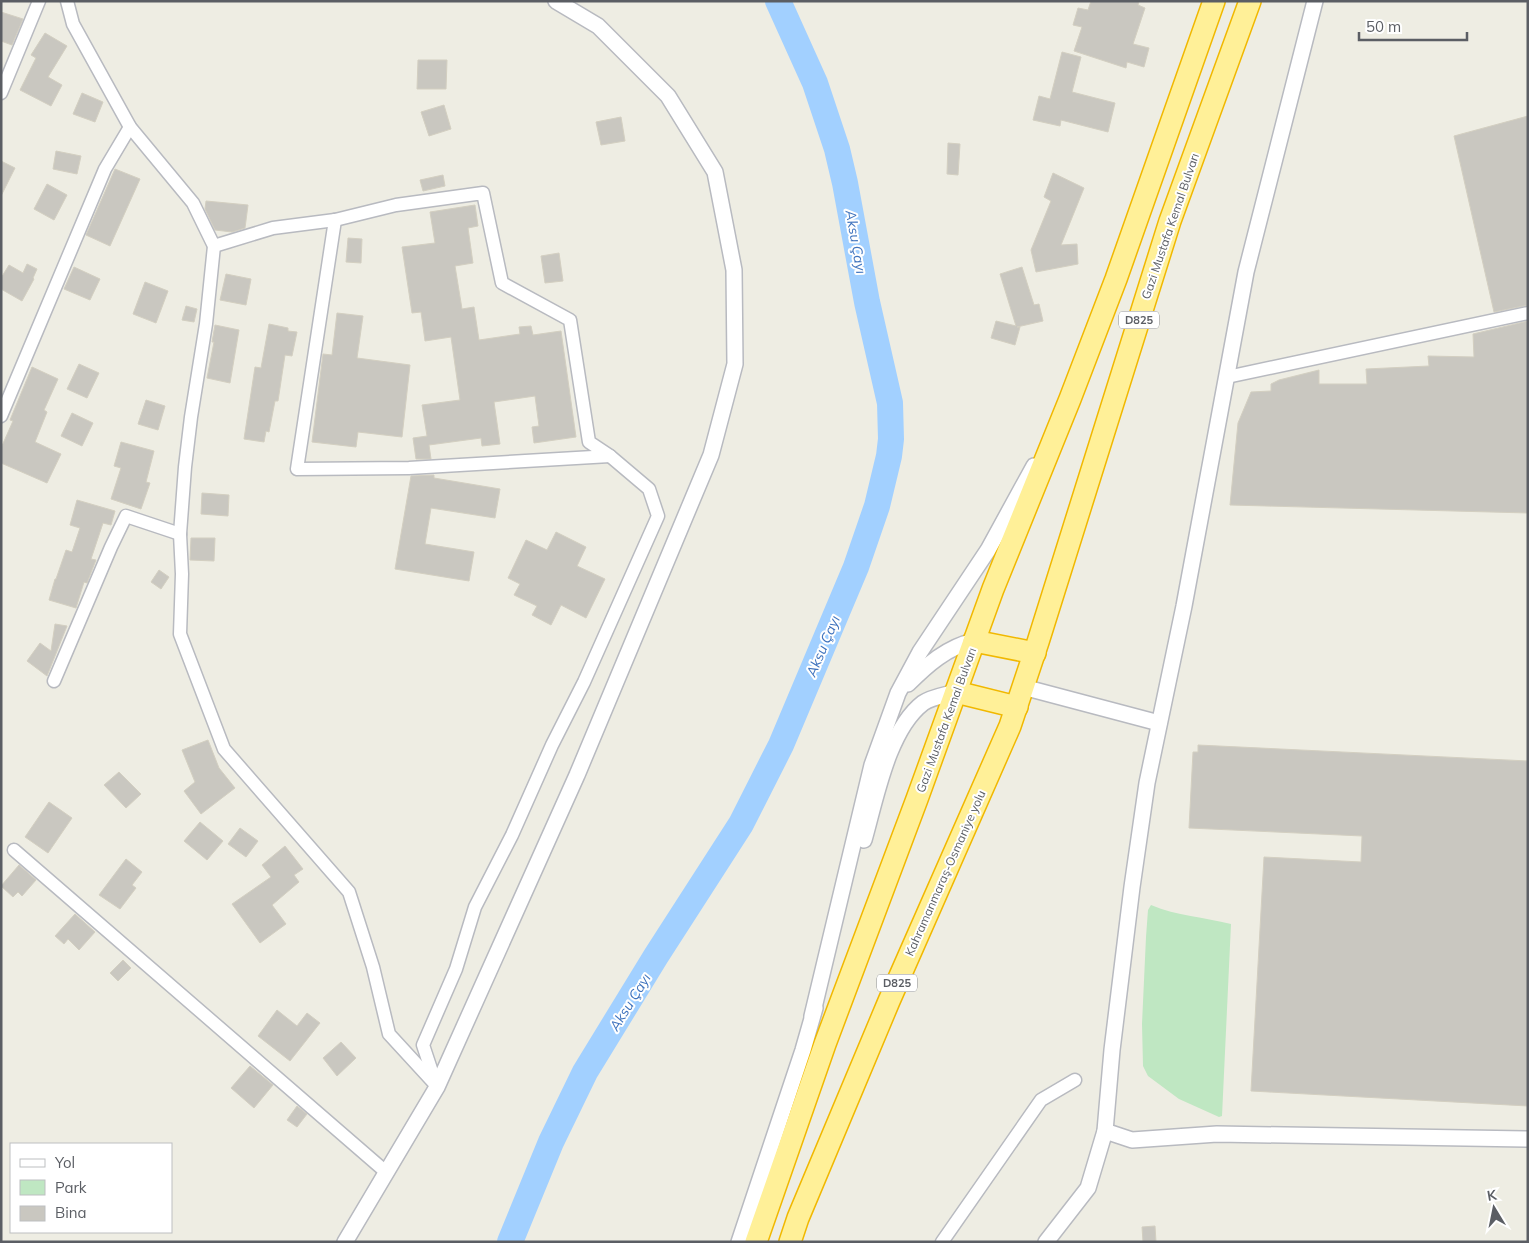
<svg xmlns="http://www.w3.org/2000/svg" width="1529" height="1243" viewBox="0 0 1529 1243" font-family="Mulish,sans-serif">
	<rect width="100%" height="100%" fill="#eeede3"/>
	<path fill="#bfe7c2" d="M1151,905C1177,916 1204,917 1231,924L1222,1116L1219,1117L1179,1099L1148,1076L1143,1066L1142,1024L1146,937L1148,910Z"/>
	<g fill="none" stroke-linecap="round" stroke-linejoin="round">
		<polyline stroke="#a2d0ff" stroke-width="26" points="510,1242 551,1142 585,1072 656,956 741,824 781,745 856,567 877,506 889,456 891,439 890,403 867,302 845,183 837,149 815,83 778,1"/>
	</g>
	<g fill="#c9c7c0" stroke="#d3cfc1">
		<polygon points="1091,1 1139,1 1138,5 1145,8 1133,44 1149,48 1144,67 1127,62 1126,68 1074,51 1082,27 1073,25 1078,8 1088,10"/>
		<polygon points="1,12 23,19 12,45 1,41"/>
		<polygon points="45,33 67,46 48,77 62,85 51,106 20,90 36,58 31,55"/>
		<polygon points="1062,52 1081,57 1072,92 1115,103 1108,132 1061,120 1060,126 1033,120 1039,96 1050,99"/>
		<polygon points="418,60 447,60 446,89 417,89"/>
		<polygon points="82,93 103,102 95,122 73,114"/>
		<polygon points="444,105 451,129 429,136 421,112"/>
		<polygon points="1528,116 1528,305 1494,312 1454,136"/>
		<polygon points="621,117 625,141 601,145 596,122"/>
		<polygon points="948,143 960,144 958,175 947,174"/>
		<polygon points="56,151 81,156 77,174 53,169"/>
		<polygon points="1,161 15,168 1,196"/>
		<polygon points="115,169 140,179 110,246 86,235"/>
		<polygon points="1053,173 1084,188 1061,245 1077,244 1078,264 1036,272 1031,250 1051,201 1044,197"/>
		<polygon points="443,175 445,186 423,191 420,180"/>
		<polygon points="47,184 67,195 54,220 34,209"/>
		<polygon points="206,201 248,205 245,228 232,232 215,230 205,209"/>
		<polygon points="475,205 478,226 468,228 473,263 455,266 462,309 474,307 479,340 520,334 519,327 531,326 533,335 561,331 576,437 534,443 532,427 539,426 535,396 494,402 500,444 482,446 481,438 429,445 431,459 416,459 413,438 427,436 422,405 460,400 451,337 425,341 421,312 412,313 402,247 435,243 430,212"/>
		<polygon points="348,238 362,239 361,263 346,262"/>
		<polygon points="559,253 563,281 545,283 541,256"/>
		<polygon points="27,264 37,269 33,278 34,279 22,301 1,289 1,278 9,265 23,273"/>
		<polygon points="74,267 100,279 90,300 64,289"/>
		<polygon points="1022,267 1034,305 1039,304 1043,321 1017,327 1020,327 1015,345 991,338 996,321 1016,326 1000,274"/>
		<polygon points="226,274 251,279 246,305 220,300"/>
		<polygon points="145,282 168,291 156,323 133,314"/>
		<polygon points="186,306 197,309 194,322 182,320"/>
		<polygon points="337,313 363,316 357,358 410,365 402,437 358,432 356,447 312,442 323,354 332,355"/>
		<polygon points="1528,321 1528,513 1230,505 1238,423 1251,392 1271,391 1271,384 1279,380 1319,370 1319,384 1367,384 1366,369 1429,366 1428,356 1474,357 1473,334"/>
		<polygon points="269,324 288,328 288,331 297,332 292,356 285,355 278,401 275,401 269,432 266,431 264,442 244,439 255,367 261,368"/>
		<polygon points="215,325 239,330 230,383 207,378 214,342 212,342"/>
		<polygon points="79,364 99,373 87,398 67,389"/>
		<polygon points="32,367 58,379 44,410 47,412 35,442 61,454 47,483 1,463 1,448 13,421 10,420"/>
		<polygon points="146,400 165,406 158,430 138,424"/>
		<polygon points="72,413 93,423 82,446 61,436"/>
		<polygon points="121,442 154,451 146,482 150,483 141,509 111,499 121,468 114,466"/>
		<polygon points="434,475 434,478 500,489 495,518 431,508 425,544 474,552 469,581 395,569 411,476"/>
		<polygon points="202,493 229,495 228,516 201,514"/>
		<polygon points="77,500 115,511 111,525 103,523 91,559 96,560 87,583 84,582 76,608 49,600 55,579 56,579 66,550 72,552 80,528 70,525"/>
		<polygon points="556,532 586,547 577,566 605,579 586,618 561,605 551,625 532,615 537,606 514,595 520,584 508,578 526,540 547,550"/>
		<polygon points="191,538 215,538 214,561 190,560"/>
		<polygon points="159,570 169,577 161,589 151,582"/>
		<polygon points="55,624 67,626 47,676 27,661 40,643 51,651"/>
		<polygon points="208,740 219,768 235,788 201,814 184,791 195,782 182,750"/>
		<polygon points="1198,745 1528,761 1528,1106 1251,1091 1264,857 1361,862 1362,836 1189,828 1193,752 1198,752"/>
		<polygon points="119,772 141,794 126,808 104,785"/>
		<polygon points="49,802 72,818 48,853 25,837"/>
		<polygon points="200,822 223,841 207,860 184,841"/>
		<polygon points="240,828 258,841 246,857 228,844"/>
		<polygon points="285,846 303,869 294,875 299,882 272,905 286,924 260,943 232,904 271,877 262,865"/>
		<polygon points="126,859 142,872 132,885 136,888 120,909 99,895"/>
		<polygon points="19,865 36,880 22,896 18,892 13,897 1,886"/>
		<polygon points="75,914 95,932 79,950 68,939 64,944 55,936"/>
		<polygon points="123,960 131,968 118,981 110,973"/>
		<polygon points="277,1010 297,1026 307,1013 320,1023 290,1061 258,1036"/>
		<polygon points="341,1042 356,1058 337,1076 323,1058"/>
		<polygon points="250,1066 273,1085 254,1108 231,1088"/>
		<polygon points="297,1106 307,1114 297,1127 287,1120"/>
		<polygon points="1155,1226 1156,1242 1143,1242 1142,1227"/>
	</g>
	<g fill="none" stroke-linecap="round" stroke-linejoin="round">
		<g stroke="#b8bac0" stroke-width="15">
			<g id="minor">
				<polyline points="67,1 73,24 130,127 193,203 214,246 206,324 191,417 185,467 180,534 182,574 180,634 224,749 349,892 373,967 389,1034 434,1083"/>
				<polyline points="1,93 39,1"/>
				<polyline points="335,220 297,469 409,468 610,456"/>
				<polyline points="214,246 273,228 335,220 396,205 483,193 502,283 570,320 589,442 610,456 649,489 658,516 584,682 552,745 512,835 475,907 456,969 423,1045 437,1087"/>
				<polyline points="1227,377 1528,313"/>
				<polyline points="1,416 105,169 130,127"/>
				<polyline points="54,681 111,547 126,516 180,534"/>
				<polyline points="14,850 386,1172"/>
				<polyline points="942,1242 1041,1100 1075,1080"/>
			</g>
		</g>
		<g stroke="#b8bac0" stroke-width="18">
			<g id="tertiary">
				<path d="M908,684C927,665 947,647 974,641"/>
				<polyline points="1023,687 1159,723"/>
				<path d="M864,840C876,798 888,730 923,703C931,697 946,695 956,692"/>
				<polyline points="812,1016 872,765 898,693 920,652 988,550 1034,466"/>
				<polyline points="1105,1131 1132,1140 1217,1134 1528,1139"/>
				<polyline points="345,1242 437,1087 577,775 711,455 735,364 734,270 715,172 668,96 598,26 556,1"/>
				<polyline points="739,1242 803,1050 815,1008"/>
				<polyline points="1046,1242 1088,1188 1105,1131 1112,1050 1132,887 1147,783 1184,606 1246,272 1315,1"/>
			</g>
		</g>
		<g stroke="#f1b800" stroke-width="24">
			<g id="trunk">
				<polyline points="974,641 1035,653"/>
				<polyline points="956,692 1017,707"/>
				<polyline points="756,1242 825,1044 917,799 993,589 1070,399 1116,279 1214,1"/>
				<polyline points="790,1242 798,1218 889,1001 1010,726 1038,642 1170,221 1250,1"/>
			</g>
		</g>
		<use href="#minor" stroke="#fff" stroke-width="12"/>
		<use href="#tertiary" stroke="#fff" stroke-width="15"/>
		<use href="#trunk" stroke="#fff098" stroke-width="21"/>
	</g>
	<g text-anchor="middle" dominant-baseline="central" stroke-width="4" stroke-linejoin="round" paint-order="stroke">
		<g fill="#fff" stroke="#8c8e92" stroke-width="1">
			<rect x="1119" y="311.5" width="40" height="17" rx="4"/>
			<rect x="877" y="974.5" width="40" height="17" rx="4"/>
		</g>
		<g font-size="11" font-weight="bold" fill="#5b5e64">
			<text x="1139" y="320">D825</text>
			<text x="897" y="983">D825</text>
		</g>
		<g font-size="12" fill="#5b5e64" stroke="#fff">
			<text transform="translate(1170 226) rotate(-71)">Gazi Mustafa Kemal Bulvarı</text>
			<text transform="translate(946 720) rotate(-70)">Gazi Mustafa Kemal Bulvarı</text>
			<text transform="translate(945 873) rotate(-66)">Kahramanmaraş-Osmaniye yolu</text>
		</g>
		<g font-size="14" font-style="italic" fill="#3f73bd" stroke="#fff">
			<text transform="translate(856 242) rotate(80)">Aksu Çayı</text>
			<text transform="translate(823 646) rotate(-67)">Aksu Çayı</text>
			<text transform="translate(630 1002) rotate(-58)">Aksu Çayı</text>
		</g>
	</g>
	<rect width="1529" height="1243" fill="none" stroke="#5b5e64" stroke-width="5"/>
	<rect x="10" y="1143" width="162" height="90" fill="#ffffff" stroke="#bdbfc1"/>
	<rect x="20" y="1159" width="25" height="8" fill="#ffffff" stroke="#bdbfc1"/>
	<text x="55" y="1168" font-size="15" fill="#5b5e64">Yol</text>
	<rect x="20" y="1180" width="25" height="15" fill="#bfe7c2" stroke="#bdbfc1"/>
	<text x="55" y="1193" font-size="15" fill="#5b5e64">Park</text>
	<rect x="20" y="1206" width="25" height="15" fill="#c9c7c0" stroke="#bdbfc1"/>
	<text x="55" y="1218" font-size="15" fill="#5b5e64">Bina</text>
	<g transform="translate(1494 1208) rotate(350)" stroke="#ffffff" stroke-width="4" paint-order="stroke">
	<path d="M0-4L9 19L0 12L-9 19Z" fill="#5b5e64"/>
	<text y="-8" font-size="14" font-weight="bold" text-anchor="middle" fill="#5b5e64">K</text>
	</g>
	<path d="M1359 32v8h108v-8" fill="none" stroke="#5b5e64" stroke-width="2.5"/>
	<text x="1366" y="32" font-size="15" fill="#5b5e64" stroke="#ffffff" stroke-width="4" paint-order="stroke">50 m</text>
</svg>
